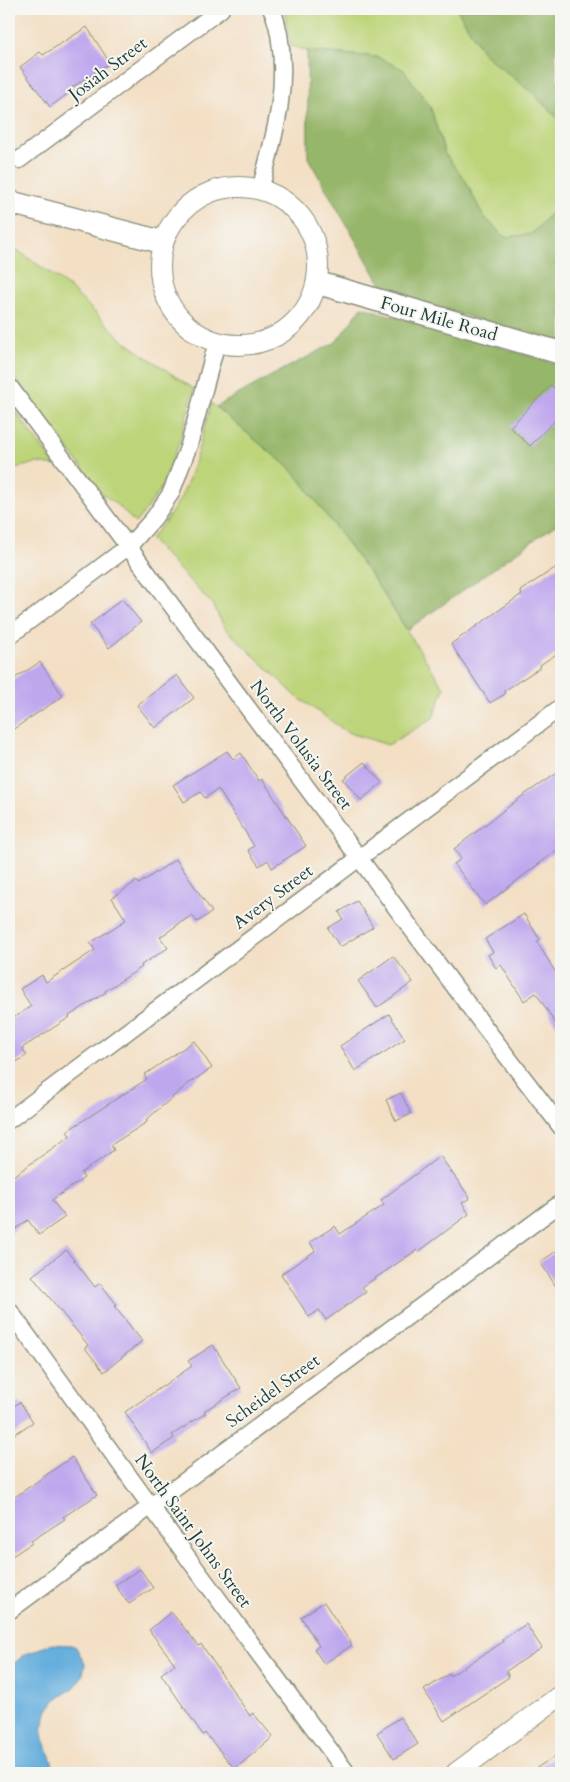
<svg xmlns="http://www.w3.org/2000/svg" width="570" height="1782" viewBox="0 0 570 1782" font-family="Cardo,serif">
	<rect width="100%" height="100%" fill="#f6f6f2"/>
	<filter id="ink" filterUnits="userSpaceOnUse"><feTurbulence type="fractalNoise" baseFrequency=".02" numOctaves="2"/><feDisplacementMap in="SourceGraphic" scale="10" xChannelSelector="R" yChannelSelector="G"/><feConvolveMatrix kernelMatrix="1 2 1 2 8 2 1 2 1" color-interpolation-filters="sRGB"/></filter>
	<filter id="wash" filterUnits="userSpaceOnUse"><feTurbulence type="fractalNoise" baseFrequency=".0096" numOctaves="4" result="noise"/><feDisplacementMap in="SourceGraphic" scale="20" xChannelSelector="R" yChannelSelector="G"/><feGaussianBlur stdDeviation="1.12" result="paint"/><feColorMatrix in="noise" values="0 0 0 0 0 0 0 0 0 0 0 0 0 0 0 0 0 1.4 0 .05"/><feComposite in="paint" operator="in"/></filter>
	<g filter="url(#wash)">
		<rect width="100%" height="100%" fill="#f3dfc4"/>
		<g fill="#bdd479" stroke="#6e8856">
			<polygon points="282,9 457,9 484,54 531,92 561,121 561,202 532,234 505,237 483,216 465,180 445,154 430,106 377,57 307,51 291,46 285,15"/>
			<polygon points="9,250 17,250 68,286 125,342 194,389 180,440 162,487 146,510 135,523 120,507 101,493 9,370"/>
			<polygon points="9,403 56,466 36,463 9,470"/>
			<path d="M211,403L295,473L373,578L444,688L433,718L388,745L347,732L296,696L225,628L212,604L150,539C161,527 172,513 180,499C194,471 203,433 211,403Z"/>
		</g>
		<g fill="#96b669" stroke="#5a7a4e">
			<polygon points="457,9 561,9 561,41 555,49 557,80 561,85 561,121 531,92 484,54"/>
			<polygon points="307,51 377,57 403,69 430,106 445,154 465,180 483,216 505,237 532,234 561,202 561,343 375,290 380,283 308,158"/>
			<polygon points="362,307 561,365 561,521 407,630 373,578 295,473 216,407 271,376 336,342"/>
		</g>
		<polygon fill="#65aedd" stroke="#427688" points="52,1644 71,1645 76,1647 85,1664 83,1674 75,1687 55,1700 48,1710 42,1730 43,1739 52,1761 54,1773 9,1773 9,1667 26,1654"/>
		<g id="blocks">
			<g fill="#bfa7ee">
				<polygon points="87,27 110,63 68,90 70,92 50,107 20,67 40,52 43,55"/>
				<polygon points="551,385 561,396 561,414 530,446 510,427"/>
				<polygon points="561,564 561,651 540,665 541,667 504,691 505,694 490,703 451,644 522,594 520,591"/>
				<polygon points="122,599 141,622 109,648 90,624"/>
				<polygon points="40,662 63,696 9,732 9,682"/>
				<polygon points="177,675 194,698 155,728 137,705"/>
				<polygon points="227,751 233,759 241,753 259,781 262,779 306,846 272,868 268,860 259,866 248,850 254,846 218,789 205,798 201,792 184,802 173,785"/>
				<polygon points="364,762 382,783 361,800 343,779"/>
				<polygon points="561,770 561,847 485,905 454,864 461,859 454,849 521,797"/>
				<polygon points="176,859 212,912 197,922 192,915 160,937 168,948 141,965 142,967 105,991 106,992 69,1016 70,1017 22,1048 27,1055 9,1067 9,1021 31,1006 20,989 42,975 46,982 95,950 90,943 126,920 112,898 137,881 139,884"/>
				<polygon points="357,901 373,927 340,947 328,928 343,919 339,912"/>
				<polygon points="524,914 540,940 537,942 561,981 561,1032 536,993 524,1001 501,965 496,968 488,955 493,952 485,939"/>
				<polygon points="393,956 413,982 377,1008 358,981"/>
				<polygon points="389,1014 405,1039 355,1071 340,1046"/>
				<polygon points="194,1041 212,1068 188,1084 146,1120 147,1122 111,1145 114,1150 81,1173 84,1178 52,1200 65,1217 39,1235 28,1220 9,1234 9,1179 70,1136 67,1131 147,1079 144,1075"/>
				<polygon points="401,1093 411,1114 396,1121 386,1100"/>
				<polygon points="440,1156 470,1198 462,1203 469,1214 418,1252 417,1250 362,1287 366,1292 326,1320 319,1310 309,1317 281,1274 315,1251 310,1242 335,1226 340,1234 384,1205 381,1200"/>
				<polygon points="561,1248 561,1294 540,1262"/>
				<polygon points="66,1250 95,1287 100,1283 117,1305 114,1306 142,1341 104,1372 85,1348 88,1345 32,1276"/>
				<polygon points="213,1345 241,1388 204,1411 206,1413 172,1435 174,1438 152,1453 125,1412 192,1366 188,1361"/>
				<polygon points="20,1402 33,1422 9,1438 9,1409"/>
				<polygon points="72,1457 97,1495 63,1517 65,1519 31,1541 32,1543 9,1558 9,1501"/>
				<polygon points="140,1569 153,1588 129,1604 115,1585"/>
				<polygon points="324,1602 352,1645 324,1664 314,1649 319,1646 301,1617"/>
				<polygon points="171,1612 199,1646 201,1644 250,1716 253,1713 273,1737 235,1769 205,1733 203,1735 161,1674 175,1664 149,1630"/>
				<polygon points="526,1624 542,1648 506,1671 509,1677 444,1721 424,1690 449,1674 450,1676 503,1642 502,1640"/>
				<polygon points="400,1717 418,1744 394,1759 377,1733"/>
				<polygon points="561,1752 561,1773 529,1773"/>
			</g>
		</g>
	</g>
	<g filter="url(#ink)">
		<use href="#blocks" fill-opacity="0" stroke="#898e7c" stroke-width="1"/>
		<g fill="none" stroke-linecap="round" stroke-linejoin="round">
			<g stroke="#898e7c" stroke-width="19">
				<g id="minor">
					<polyline points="19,160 221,9"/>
					<path d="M260,190C274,137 289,89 279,34C277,25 276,17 271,9"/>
					<polyline points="9,386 483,1025 561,1127"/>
					<polyline points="9,636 129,546 154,518 171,493 189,445 217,342"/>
					<polyline points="9,1120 561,707"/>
					<polyline points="9,1310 191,1562 347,1773"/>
					<polyline points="9,1611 561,1203"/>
				</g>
			</g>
			<g stroke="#898e7c" stroke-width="22">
				<g id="tertiary">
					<circle cx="239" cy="266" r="79"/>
					<polyline points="456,1773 561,1695"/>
				</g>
			</g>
			<g stroke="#898e7c" stroke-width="25">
				<g id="secondary">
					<polyline points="9,202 162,242"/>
					<polyline points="318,283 561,353"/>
				</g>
			</g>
			<use href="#minor" stroke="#fff" stroke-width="16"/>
			<use href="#tertiary" stroke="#fff" stroke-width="20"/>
			<use href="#secondary" stroke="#fff" stroke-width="22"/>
		</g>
	</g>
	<g text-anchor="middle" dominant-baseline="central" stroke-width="4" stroke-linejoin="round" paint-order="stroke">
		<g font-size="18" fill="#1f3d34" stroke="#f6f6f2">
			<text transform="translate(108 69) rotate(-37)">Josiah Street</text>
			<text transform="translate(439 319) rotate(16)">Four Mile Road</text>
			<text transform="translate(301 745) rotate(53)">North Volusia Street</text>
			<text transform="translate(273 897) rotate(-37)">Avery Street</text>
			<text transform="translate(273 1391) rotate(-36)">Scheidel Street</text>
			<text transform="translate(193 1531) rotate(54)">North Saint Johns Street</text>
		</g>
	</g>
	<rect width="570" height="1782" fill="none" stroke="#f6f6f2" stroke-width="30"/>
</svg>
